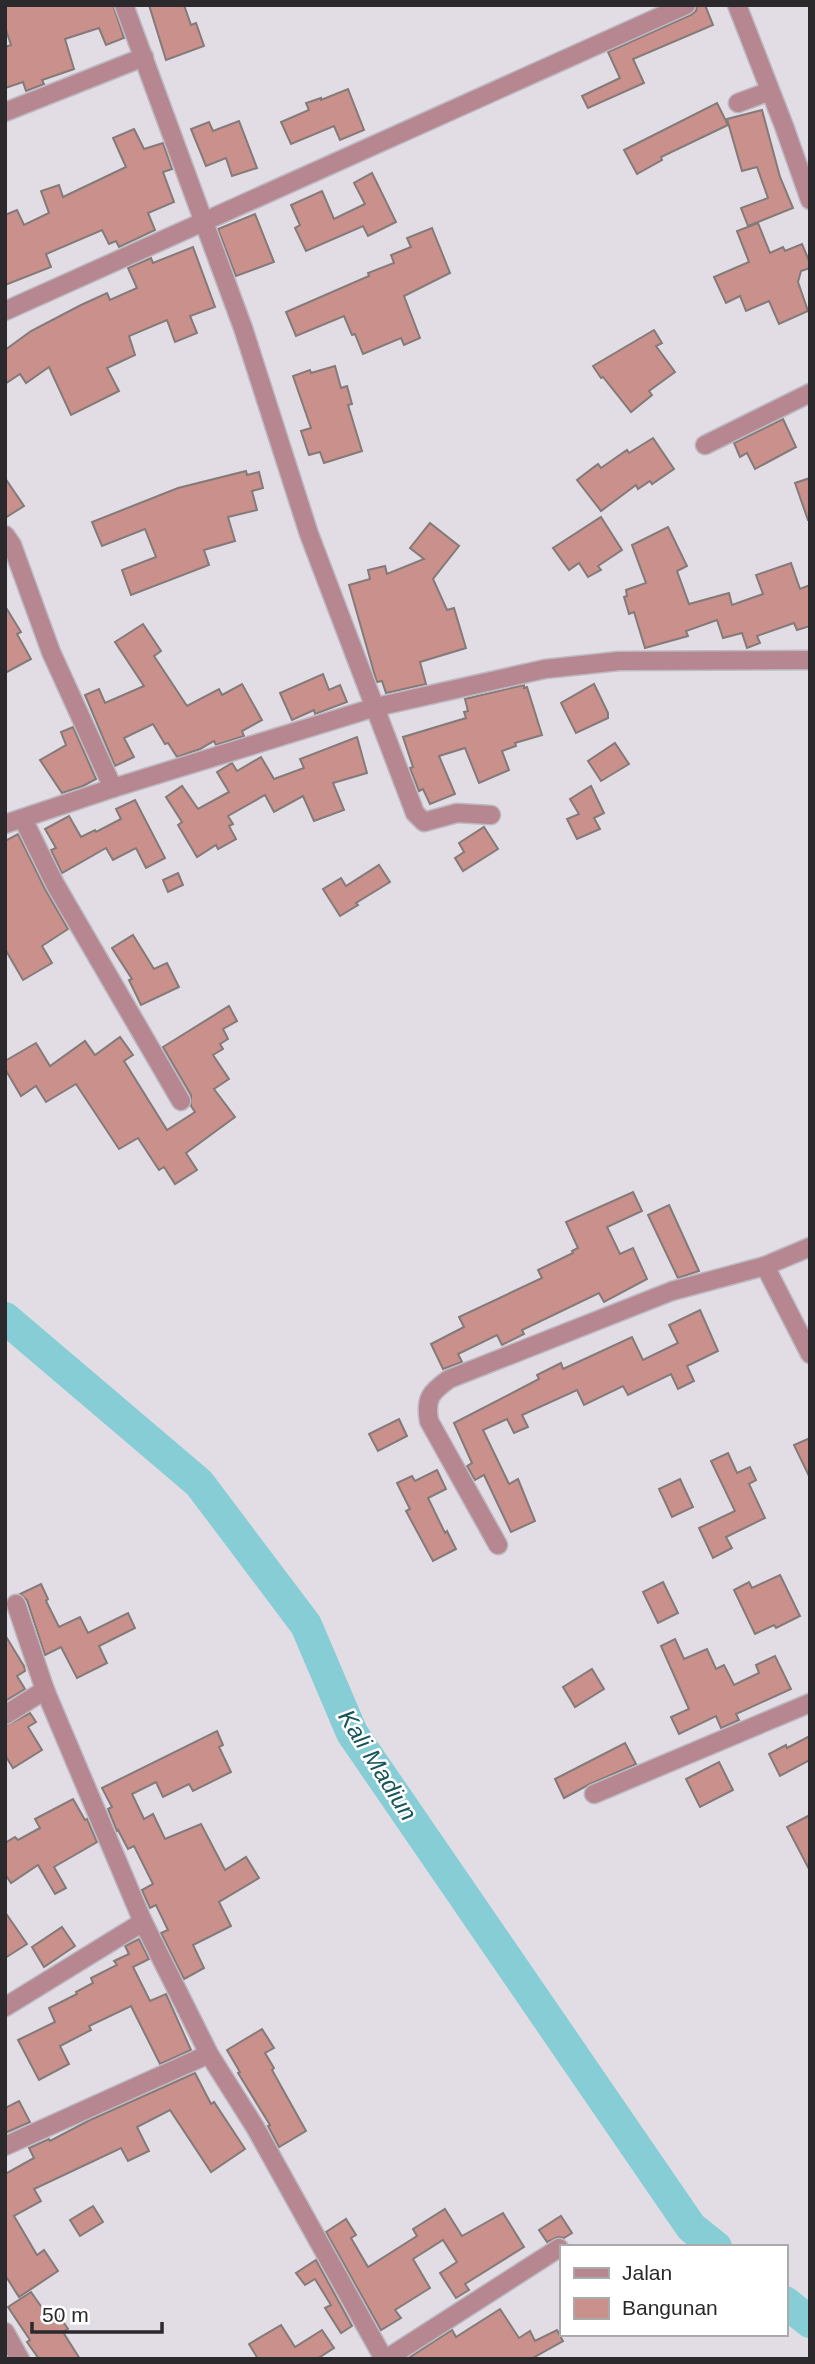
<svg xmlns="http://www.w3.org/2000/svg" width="815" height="2364" viewBox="0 0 815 2364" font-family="Helvetica,sans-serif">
	<rect width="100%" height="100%" fill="#e2dde5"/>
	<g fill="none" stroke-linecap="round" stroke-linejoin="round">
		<g stroke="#86cdd6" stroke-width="32">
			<polyline points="5,1318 199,1483 306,1625 352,1733 691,2227 716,2247"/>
			<polyline points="785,2302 810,2322"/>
		</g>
	</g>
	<g fill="#ca908b" stroke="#837a79" stroke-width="2">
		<polygon points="5,5 113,5 124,38 106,45 99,28 65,39 74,69 42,80 44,84 26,91 23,82 5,88 5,47 11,45 5,27"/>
		<polygon points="149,5 184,5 191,25 196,23 204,46 166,60"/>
		<polygon points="697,5 705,5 713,25 633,59 644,83 588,108 582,96 620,78 608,52 691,15 696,11"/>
		<polygon points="348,89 364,130 340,140 334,126 291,144 281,122 309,110 306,103 321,98 321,100"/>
		<polygon points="717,103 728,125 661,157 662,160 637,174 624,150"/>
		<polygon points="762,110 780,177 793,208 748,226 741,208 768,198 757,167 742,171 727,119"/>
		<polygon points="239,121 257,168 232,176 226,158 206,166 191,129 209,122 213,131"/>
		<polygon points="134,129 144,149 163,143 172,169 163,172 174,202 148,213 155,230 119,247 116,241 109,244 102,230 46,254 51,267 5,285 5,215 17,210 24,225 49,213 41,191 59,185 63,197 126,167 113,138"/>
		<polygon points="372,173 396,222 368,236 363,226 306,251 295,228 300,225 291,205 322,191 334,219 365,204 354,183"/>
		<polygon points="255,214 274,262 236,276 218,229"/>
		<polygon points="758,223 770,253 783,247 785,251 802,244 810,263 810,268 801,271 798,282 808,311 779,324 769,301 746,311 740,296 726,303 714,277 749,262 737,231"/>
		<polygon points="432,228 450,273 404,296 420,338 404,345 401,338 363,354 355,334 352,335 344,316 296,336 286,312 369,276 368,273 394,263 391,255 411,247 407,238"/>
		<polygon points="193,247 215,307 190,316 197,333 175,342 167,320 129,336 135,355 107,368 119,391 71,415 49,367 26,383 20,374 5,384 5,350 31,331 81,305 107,293 110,300 137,288 128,268 151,258 153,263"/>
		<polygon points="654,330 662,343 656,346 675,372 649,391 652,395 631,412 603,377 601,378 593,366"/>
		<polygon points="335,366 341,388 347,386 352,404 348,405 362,451 324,463 320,452 309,455 301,431 311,428 293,376 310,370 311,373"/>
		<polygon points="783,419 796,447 755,469 747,453 740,457 734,443"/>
		<polygon points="653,438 674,469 652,484 650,481 638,489 636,485 601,511 577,480 598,464 601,468 627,450 629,453"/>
		<polygon points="246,471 247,475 259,472 263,488 252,491 257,510 228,517 235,541 204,550 209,565 131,595 122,570 156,557 145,529 102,546 92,522 178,488"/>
		<polygon points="5,478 24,506 5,518"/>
		<polygon points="810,478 810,520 808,520 795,483"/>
		<polygon points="601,517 622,550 598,566 601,570 588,577 579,563 569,570 553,548"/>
		<polygon points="430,523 459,546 433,579 447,610 454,608 466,648 420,662 426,684 386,693 382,681 377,682 375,676 349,585 370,579 368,570 385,566 387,574 424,559 410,548"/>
		<polygon points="668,527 687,566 677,571 689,604 729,593 732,605 763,594 756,575 791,563 800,589 810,585 810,626 797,630 794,623 757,636 760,643 747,648 742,633 723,638 717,620 686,631 688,636 645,648 634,612 629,614 624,597 627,596 626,590 646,583 632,545"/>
		<polygon points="5,606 21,632 17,634 31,659 5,673"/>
		<polygon points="143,624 161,651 154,656 187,706 219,689 222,695 242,684 262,720 242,731 244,736 216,745 214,741 200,749 177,757 168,743 165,744 153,724 124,738 134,757 115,766 85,695 99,689 105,703 144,686 115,642"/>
		<polygon points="323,674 329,690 340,685 347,702 315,714 314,710 292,720 280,693"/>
		<polygon points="594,684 608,713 608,718 576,733 561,703"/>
		<polygon points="524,685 524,688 527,687 542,735 515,743 516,746 502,751 509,770 479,783 465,748 439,756 455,794 430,804 423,789 419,791 410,768 413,767 403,737 466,718 464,712 468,711 465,699"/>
		<polygon points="73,727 96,779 83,786 62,793 40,760 66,745 61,732"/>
		<polygon points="357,737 367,773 333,783 344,810 314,821 303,796 274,812 265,795 228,816 233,824 229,826 236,839 218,849 216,845 197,857 178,825 182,822 166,797 182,786 198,809 229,792 217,772 232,763 237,771 261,757 274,779 304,768 300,759"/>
		<polygon points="615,743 629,764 601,781 588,761"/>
		<polygon points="591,786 604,813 594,818 600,829 577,839 567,819 579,814 570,799"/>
		<polygon points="135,800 165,858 146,868 136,848 113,860 106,848 62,873 51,850 56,848 45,829 69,816 81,837 95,830 96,832 121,819 116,809"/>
		<polygon points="484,827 498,849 463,871 455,858 464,852 459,843"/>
		<polygon points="18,834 45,889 68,929 42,946 52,963 23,980 5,949 5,841"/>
		<polygon points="379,865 390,882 356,903 358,905 340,916 323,889 341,878 346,886"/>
		<polygon points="178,873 183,885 168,892 163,880"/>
		<polygon points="133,935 154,969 167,963 179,987 141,1005 129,980 132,979 112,948"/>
		<polygon points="229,1006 237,1021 223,1029 228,1039 220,1044 223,1049 213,1055 229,1079 214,1089 235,1117 186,1153 197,1170 175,1184 164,1167 159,1170 138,1138 119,1149 76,1084 46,1102 36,1086 21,1096 5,1069 5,1061 36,1043 50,1066 85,1041 95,1055 120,1037 133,1055 124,1061 167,1130 195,1112 191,1106 191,1095 163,1047"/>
		<polygon points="633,1192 642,1211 607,1227 620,1254 633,1248 647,1279 604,1302 599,1293 522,1330 524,1334 502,1345 497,1335 458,1354 462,1362 443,1369 431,1344 464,1327 459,1317 542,1278 538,1270 573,1253 572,1251 578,1248 566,1222"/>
		<polygon points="669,1205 699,1271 678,1278 648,1215"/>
		<polygon points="700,1310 718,1351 687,1366 694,1381 678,1389 671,1374 628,1395 623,1386 584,1405 577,1390 522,1415 528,1427 514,1433 507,1419 483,1430 509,1484 518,1479 535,1521 511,1532 484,1475 475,1480 467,1466 472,1463 454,1423 539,1379 537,1375 561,1363 563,1369 632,1337 643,1360 678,1343 669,1325"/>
		<polygon points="399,1419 407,1436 378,1451 369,1434"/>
		<polygon points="810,1438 810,1478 794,1445"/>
		<polygon points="728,1453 737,1473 750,1467 756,1480 749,1484 765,1518 726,1537 732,1548 713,1558 699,1528 735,1511 711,1461"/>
		<polygon points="437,1470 446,1489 428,1498 445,1533 447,1531 456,1549 433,1561 406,1511 410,1509 397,1483 412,1476 415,1481"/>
		<polygon points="680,1479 693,1507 672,1517 659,1489"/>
		<polygon points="780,1575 800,1616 776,1628 774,1625 755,1634 734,1590 749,1582 752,1588"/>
		<polygon points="663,1582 678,1613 658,1623 643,1592"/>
		<polygon points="41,1584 48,1599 46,1601 59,1627 80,1617 88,1633 128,1613 135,1628 99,1646 107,1663 77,1678 61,1647 45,1655 27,1600 20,1594"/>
		<polygon points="5,1635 24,1666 25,1671 17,1676 25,1689 5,1701"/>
		<polygon points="675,1639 684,1659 707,1649 716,1669 724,1665 734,1685 759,1673 756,1665 775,1656 791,1689 736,1714 739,1720 721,1728 716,1716 679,1734 671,1717 689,1709 661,1646"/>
		<polygon points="592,1669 604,1689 575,1707 563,1687"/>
		<polygon points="30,1713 36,1722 28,1727 42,1750 13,1768 5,1755 5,1726"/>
		<polygon points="217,1731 223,1745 219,1747 231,1772 193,1791 189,1784 163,1797 156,1782 132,1794 144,1819 153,1814 165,1839 201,1824 225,1870 246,1857 259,1878 219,1902 231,1926 193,1945 204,1968 184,1979 161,1933 168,1930 156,1905 150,1908 142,1890 153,1884 134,1846 128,1849 118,1830 117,1831 108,1809 112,1807 102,1788"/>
		<polygon points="810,1736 810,1760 780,1776 769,1754 786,1745 787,1748"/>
		<polygon points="625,1743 636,1764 590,1784 564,1798 555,1779"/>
		<polygon points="719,1762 733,1790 700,1807 686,1779"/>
		<polygon points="73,1799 85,1820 87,1819 97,1842 54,1867 66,1888 55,1894 38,1865 11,1883 5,1874 5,1843 15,1837 18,1840 40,1828 35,1819"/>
		<polygon points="810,1815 810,1871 787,1827"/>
		<polygon points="5,1912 27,1944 5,1958"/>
		<polygon points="62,1927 75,1946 44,1967 32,1947"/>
		<polygon points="139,1939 149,1959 133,1967 150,2001 166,1994 191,2050 160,2064 131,2006 89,2026 91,2030 60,2046 69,2064 39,2080 18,2040 55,2022 49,2008 77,1994 76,1992 93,1983 91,1978 117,1965 114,1961 129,1954 125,1946"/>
		<polygon points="262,2029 274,2048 265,2053 274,2068 272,2070 306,2131 279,2147 268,2126 270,2125 238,2073 240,2072 227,2050"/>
		<polygon points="195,2073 211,2104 214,2102 245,2149 211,2172 170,2110 137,2127 149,2151 128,2161 121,2148 34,2189 41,2201 14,2216 37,2255 44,2250 58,2271 19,2297 5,2275 5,2174 34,2158 29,2148 49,2139 50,2141 90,2120"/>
		<polygon points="19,2101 30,2122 5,2133 5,2108"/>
		<polygon points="93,2206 103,2222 80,2236 70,2220"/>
		<polygon points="445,2209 462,2236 503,2213 524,2247 465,2284 469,2290 456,2298 440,2273 457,2262 443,2240 413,2259 430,2288 395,2310 401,2318 381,2330 326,2232 346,2219 356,2235 351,2238 368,2267 417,2236 413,2229"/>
		<polygon points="561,2216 572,2233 564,2238 558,2237 547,2242 539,2230"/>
		<polygon points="316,2260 352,2326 341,2333 325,2308 331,2305 315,2279 305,2285 296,2273"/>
		<polygon points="31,2292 45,2312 53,2307 68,2329 63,2332 80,2359 39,2359 27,2342 30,2340 8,2307"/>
		<polygon points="500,2309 519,2338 530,2331 535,2341 557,2330 563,2341 531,2359 407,2359 452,2330 456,2337"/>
		<polygon points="281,2325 295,2347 322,2330 334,2348 317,2359 258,2359 249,2344"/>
	</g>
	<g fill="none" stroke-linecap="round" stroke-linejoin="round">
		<g stroke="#bdb9c0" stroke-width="21">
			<g id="minor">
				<polyline points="124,5 243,328 309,534 415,813 424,822 457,813 491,815"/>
				<polyline points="737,5 784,126 810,200"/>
				<polyline points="738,103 770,91"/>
				<polyline points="5,112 144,57"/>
				<polyline points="5,311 686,5"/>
				<polyline points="705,445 810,393"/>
				<polyline points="5,535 12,545 51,652 113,788"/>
				<polyline points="23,819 55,884 181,1101"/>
				<polyline points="5,824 113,788 376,707 545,669 619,661 810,660"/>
				<polyline points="765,1266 810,1354"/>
				<path d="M498,1545L429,1421C425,1398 431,1392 449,1379L672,1291L765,1266L810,1247"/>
				<polyline points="16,1604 45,1690 143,1922 209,2054 255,2127 384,2359"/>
				<polyline points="5,1715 45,1690"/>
				<polyline points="594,1794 810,1703"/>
				<polyline points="5,2007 143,1922"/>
				<polyline points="5,2146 209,2054"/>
				<polyline points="5,2332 20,2359"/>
				<polyline points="386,2359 559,2248"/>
			</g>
		</g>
		<use href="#minor" stroke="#b68791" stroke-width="18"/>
	</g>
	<g text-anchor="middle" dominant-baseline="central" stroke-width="5" stroke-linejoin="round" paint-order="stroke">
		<g font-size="24" font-style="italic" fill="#18555b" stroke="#fff">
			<text transform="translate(378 1765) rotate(58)">Kali Madiun</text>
		</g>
	</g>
	<rect width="815" height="2364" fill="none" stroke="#2b292c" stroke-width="14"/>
	<rect x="560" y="2245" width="228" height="91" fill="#ffffff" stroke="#aaa9ab" stroke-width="2"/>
	<rect x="574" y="2268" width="35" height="10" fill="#b68791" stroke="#aaa9ab" stroke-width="2"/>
	<text x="622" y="2280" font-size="21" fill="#2b292c">Jalan</text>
	<rect x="574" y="2298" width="35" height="21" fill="#ca908b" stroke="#aaa9ab" stroke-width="2"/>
	<text x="622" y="2315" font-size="21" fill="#2b292c">Bangunan</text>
	<path d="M32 2322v10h130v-10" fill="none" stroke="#2b292c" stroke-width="3.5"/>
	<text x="42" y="2322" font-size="21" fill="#2b292c" stroke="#ffffff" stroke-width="5" paint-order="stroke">50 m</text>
</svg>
